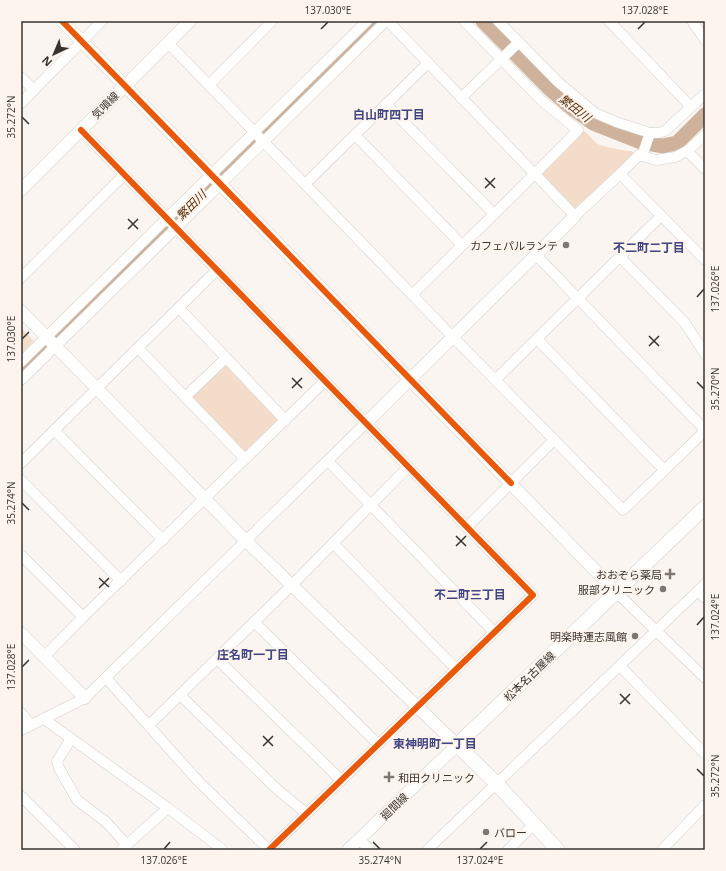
<svg xmlns="http://www.w3.org/2000/svg" width="726" height="871" viewBox="0 0 726 871" font-family="'Open Sans','Noto Sans JP',sans-serif">
	<rect width="100%" height="100%" fill="#faf5f0"/>
	<g fill="#f4dcca">
		<path d="M584,131C589,134 593,141 598,144C601,146 628,152 632,151L634,155L579,209H575L543,175V172Z"/>
		<polygon points="21,328 34,341 21,354"/>
		<polygon points="227,364 278,417 278,421 248,451 244,451 192,398 192,394"/>
	</g>
	<g fill="none" stroke-linecap="round" stroke-linejoin="round">
		<g stroke="#ceb29c" stroke-width="15">
			<polyline points="483,21 549,88 572,108 593,123 641,142 662,146 677,143 705,115"/>
			<polyline points="21,372 378,21"/>
		</g>
		<g stroke="#d4d0cc" stroke-width="11">
			<g id="minor">
				<polyline points="388,21 575,216 620,174 705,260"/>
				<polyline points="498,21 558,82 595,113 616,122 650,133 658,133 665,131 705,94"/>
				<polyline points="609,21 690,106"/>
				<polyline points="692,21 705,40"/>
				<polyline points="168,43 453,337 623,510 705,431"/>
				<polyline points="21,77 34,90"/>
				<polyline points="209,85 272,21"/>
				<polyline points="461,98 519,42"/>
				<polyline points="21,103 102,21"/>
				<polyline points="386,104 494,214"/>
				<polyline points="81,130 533,595 269,850"/>
				<polyline points="355,135 462,245"/>
				<polyline points="687,151 705,169"/>
				<polyline points="642,156 650,133"/>
				<polyline points="620,174 639,155 656,160 675,157 687,151 705,135"/>
				<polyline points="305,184 428,63"/>
				<polyline points="536,255 705,430"/>
				<polyline points="620,257 685,323 705,354"/>
				<polyline points="21,278 124,175"/>
				<path d="M412,295C467,240 524,186 578,130L542,101L464,21"/>
				<polyline points="179,308 285,420"/>
				<polyline points="537,339 664,470"/>
				<polyline points="138,348 245,459"/>
				<polyline points="21,362 367,21"/>
				<polyline points="21,380 176,228 386,21"/>
				<polyline points="495,380 661,216"/>
				<polyline points="185,397 226,358"/>
				<polyline points="54,430 163,540"/>
				<polyline points="328,461 494,632"/>
				<polyline points="21,463 217,270"/>
				<polyline points="21,480 121,581"/>
				<polyline points="467,527 554,440"/>
				<polyline points="333,543 456,669"/>
				<polyline points="21,555 83,617"/>
				<polyline points="698,591 705,598"/>
				<polyline points="616,592 705,678"/>
				<polyline points="254,622 378,744"/>
				<polyline points="44,657 83,617 325,381"/>
				<polyline points="217,659 341,780"/>
				<polyline points="620,666 705,754"/>
				<polyline points="106,678 199,782 269,850"/>
				<polyline points="180,695 278,790 306,813"/>
				<polyline points="21,713 31,725"/>
				<polyline points="44,719 168,808 223,850"/>
				<polyline points="149,725 292,585 408,467"/>
				<polyline points="21,730 85,698 366,423"/>
				<polyline points="71,739 57,761 59,768 77,800 106,822 127,845"/>
				<polyline points="21,796 75,850"/>
				<polyline points="359,839 370,850"/>
				<polyline points="122,849 168,808"/>
				<polyline points="427,850 705,584"/>
				<polyline points="508,850 534,824"/>
				<polyline points="662,850 705,805"/>
			</g>
		</g>
		<g stroke="#d4d0cc" stroke-width="13">
			<g id="tertiary">
				<polyline points="62,21 616,592"/>
				<polyline points="21,190 190,21"/>
				<polyline points="21,311 246,541 457,745 348,850"/>
				<polyline points="366,423 575,216"/>
				<polyline points="21,633 85,698"/>
			</g>
		</g>
		<g stroke="#d4d0cc" stroke-width="15">
			<polyline id="secondary" points="558,850 496,783 457,745 705,507"/>
		</g>
		<use href="#minor" stroke="#fefefd" stroke-width="10"/>
		<use href="#tertiary" stroke="#fefefd" stroke-width="12"/>
		<use href="#secondary" stroke="#fefefd" stroke-width="14"/>
		<g stroke="#fdf4ed" stroke-width="8">
			<g id="cycleway">
				<polyline points="62,21 511,483"/>
				<polyline points="81,130 533,595 269,850"/>
			</g>
		</g>
		<use href="#cycleway" stroke="#e8590c" stroke-width="6"/>
	</g>
	<path fill="none" stroke="#363330" stroke-width="1.5" d="M321,29L328,22M638,29L645,22M22,117L29,124M485,178L495,188M485,188L495,178M128,219L138,229M128,229L138,219M697,297L704,289M649,336L659,346M22,339L29,332M649,346L659,336M292,378L302,388M697,382L704,389M292,388L302,378M22,503L29,510M456,536L466,546M456,546L466,536M99,578L109,587M99,588L109,578M697,625L704,617M22,667L29,660M620,694L630,704M620,704L630,694M263,736L273,746M263,746L273,736M697,769L704,776M373,842L380,849M164,849L170,842M480,849L487,842"/>
	<g fill="#7b7773" stroke="#fdf4ed" stroke-width="1.5">
		<circle cx="566" cy="245" r="4"/>
		<path d="M668 568h4v4h4v4h-4v4h-4v-4h-4v-4h4z"/>
		<circle cx="663" cy="589" r="4"/>
		<circle cx="635" cy="636" r="4"/>
		<path d="M387 771h4v4h4v4h-4v4h-4v-4h-4v-4h4z"/>
		<circle cx="486" cy="832" r="4"/>
	</g>
	<g text-anchor="middle" dominant-baseline="central" stroke-width="4" stroke-linejoin="round" paint-order="stroke">
		<g font-size="11" fill="#363330" stroke="#fdf4ed">
			<text transform="translate(105 105) rotate(-45)">気噴線</text>
			<text transform="translate(529 676) rotate(-44)">松本名古屋線</text>
			<text transform="translate(394 806) rotate(-44)">廻間線</text>
		</g>
		<g font-size="11" fill="#363330" stroke="#fdf4ed" text-anchor="end">
			<text x="558" y="245">カフェパルランテ</text>
			<text x="662" y="574">おおぞら薬局</text>
			<text x="655" y="589">服部クリニック</text>
			<text x="627" y="636">明楽時運志風館</text>
			<text x="398" y="777" text-anchor="start">和田クリニック</text>
			<text x="494" y="832" text-anchor="start">バロー</text>
		</g>
		<g font-size="12" font-style="italic" fill="#552f0b" stroke="#fdf4ed">
			<text transform="translate(575 108) rotate(38)">繁田川</text>
			<text transform="translate(191 205) rotate(-45)">繁田川</text>
		</g>
		<g font-size="12" font-weight="bold" fill="#414683" stroke="#fdf4ed">
			<text x="389" y="114">白山町四丁目</text>
			<text x="649" y="247">不二町二丁目</text>
			<text x="470" y="594">不二町三丁目</text>
			<text x="253" y="654">庄名町一丁目</text>
			<text x="435" y="743">東神明町一丁目</text>
		</g>
	</g>
	<rect width="726" height="871" fill="none" stroke="#fdf4ed" stroke-width="44"/>
	<g transform="translate(54 54) rotate(224)" stroke="#fdf4ed" stroke-width="3" paint-order="stroke">
	<path d="M0-3L7 15L0 10L-7 15Z" fill="#363330"/>
	<text y="-6" font-size="11" font-weight="bold" text-anchor="middle" fill="#363330">N</text>
	</g>
	<rect x="22" y="22" width="682" height="827" fill="none" stroke="#363330" stroke-width="1.5"/>
	<g font-size="10" text-anchor="middle" fill="#363330">
		<text x="328" y="14">137.030°E</text>
		<text x="645" y="14">137.028°E</text>
		<text transform="translate(11 117) rotate(-90)" y="4">35.272°N</text>
		<text transform="translate(715 289) rotate(-90)" y="4">137.026°E</text>
		<text transform="translate(11 339) rotate(-90)" y="4">137.030°E</text>
		<text transform="translate(715 389) rotate(-90)" y="4">35.270°N</text>
		<text transform="translate(11 503) rotate(-90)" y="4">35.274°N</text>
		<text transform="translate(715 617) rotate(-90)" y="4">137.024°E</text>
		<text transform="translate(11 667) rotate(-90)" y="4">137.028°E</text>
		<text transform="translate(715 776) rotate(-90)" y="4">35.272°N</text>
		<text x="164" y="864">137.026°E</text>
		<text x="380" y="864">35.274°N</text>
		<text x="480" y="864">137.024°E</text>
	</g>
</svg>
